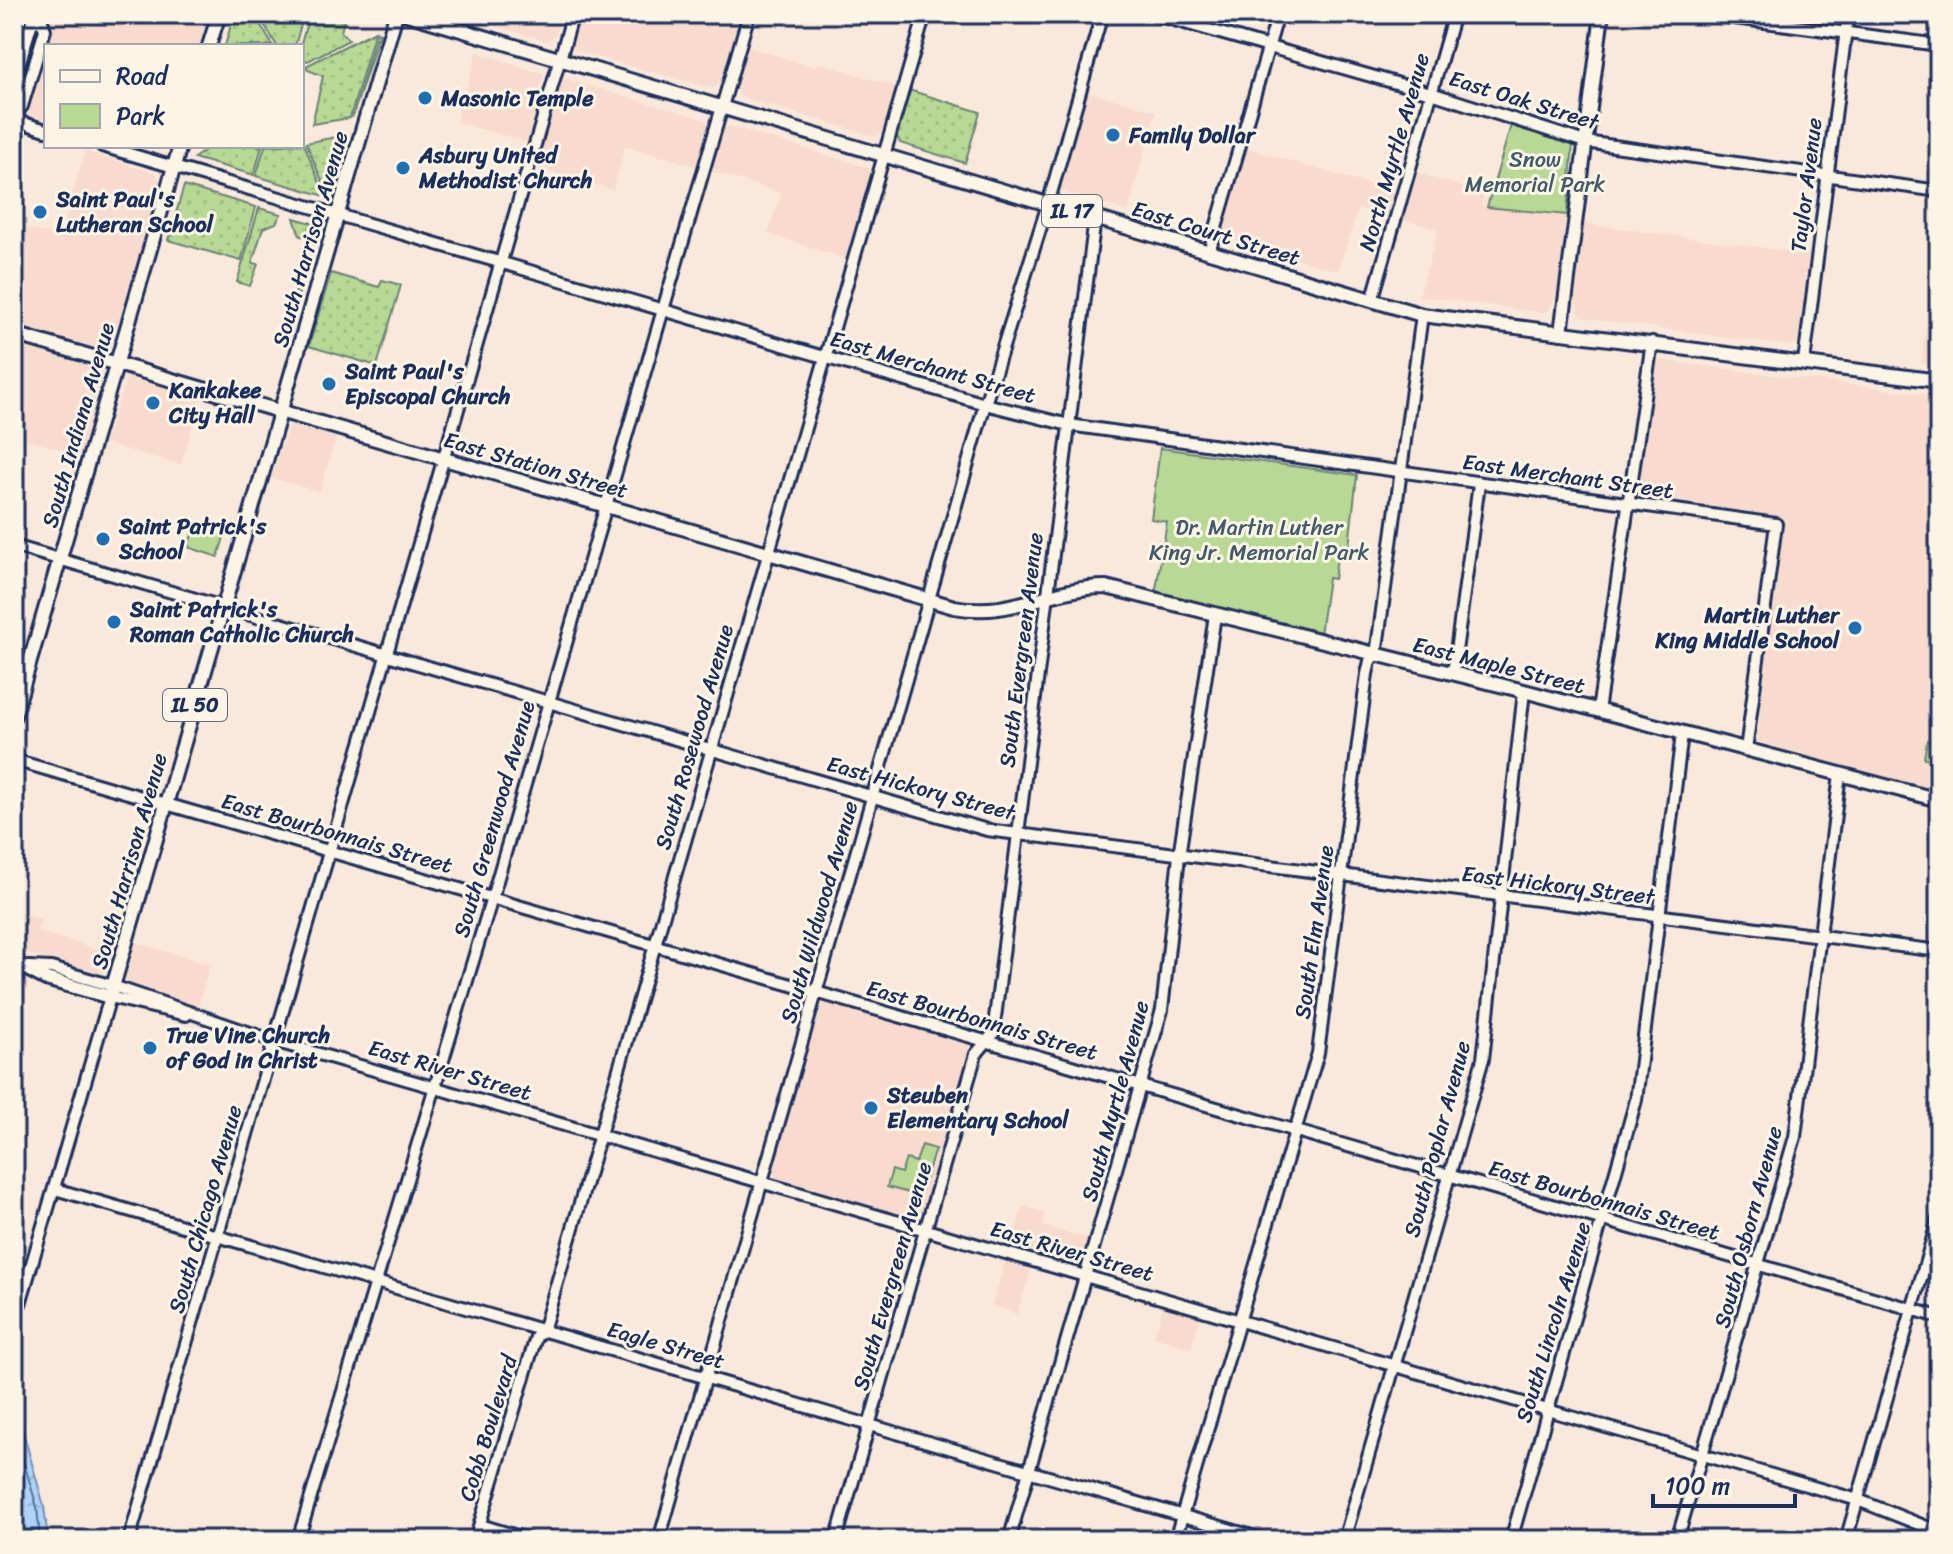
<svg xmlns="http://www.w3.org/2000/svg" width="1953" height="1554" viewBox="0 0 1953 1554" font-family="Sriracha,sans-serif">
	<defs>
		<pattern id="grass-dots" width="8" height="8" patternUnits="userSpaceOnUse" patternTransform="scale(2)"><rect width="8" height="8" fill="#b7d993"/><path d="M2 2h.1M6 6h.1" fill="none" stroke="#9dbb81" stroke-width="1.8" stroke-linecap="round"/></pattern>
		<pattern id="water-ripples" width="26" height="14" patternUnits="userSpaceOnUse" patternTransform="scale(2)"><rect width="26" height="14" fill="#add3f7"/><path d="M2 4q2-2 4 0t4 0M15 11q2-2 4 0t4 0" fill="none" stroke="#94b5d6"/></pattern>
	</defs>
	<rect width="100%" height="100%" fill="#fae9da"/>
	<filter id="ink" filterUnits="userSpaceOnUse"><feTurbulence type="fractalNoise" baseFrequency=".0125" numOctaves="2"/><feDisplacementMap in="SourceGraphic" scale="16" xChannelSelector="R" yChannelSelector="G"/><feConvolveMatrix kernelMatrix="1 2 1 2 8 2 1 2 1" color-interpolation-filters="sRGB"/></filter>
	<g filter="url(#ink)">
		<g fill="#f8dbcc">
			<polygon points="14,14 208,14 199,46 46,46 46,120 14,110"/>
			<polygon points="454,14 562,14 555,35 547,41"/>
			<polygon points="579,14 741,14 719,84 714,89 575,51 571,43"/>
			<polygon points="746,46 815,67 818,62 897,87 884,131 876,137 741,97 734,87"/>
			<polygon points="477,52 544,74 527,142 456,122"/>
			<polygon points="563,78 706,120 708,125 697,167 625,146 613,190 534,167"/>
			<polygon points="1085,91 1156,111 1128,211 1065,193 1059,188"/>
			<polygon points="730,126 869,168 870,176 846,259 768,234 781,193 710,171 722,129"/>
			<polygon points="1246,148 1394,192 1388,218 1358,209 1338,271 1230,239 1221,226"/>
			<polygon points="85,151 155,173 160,181 111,348 103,350 14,324 14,224 60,237"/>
			<polygon points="1414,172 1484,193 1481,204 1487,207 1567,215 1556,296 1549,310 1544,313 1419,296 1438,230 1401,219"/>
			<polygon points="1580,223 1809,254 1798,343 1789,346 1584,318 1579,314 1575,300"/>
			<polygon points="1931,283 1939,284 1939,366 1921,363"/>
			<polygon points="14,343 103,370 80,455 14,436"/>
			<polygon points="1659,360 1939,396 1939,793 1757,741 1784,517 1637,494 1653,364"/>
			<polygon points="127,377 201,397 181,465 104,443"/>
			<polygon points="289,425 336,437 320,492 271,478"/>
			<polygon points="14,911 41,919 37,931 113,954 107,970 99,975 14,950"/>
			<polygon points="135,942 210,965 198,1006 128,983 125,978"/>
			<polygon points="14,977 29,981 22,1005 14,1003"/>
			<polygon points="830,1003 970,1045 923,1210 915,1218 777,1179 774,1174 773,1163 819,1008 821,1004"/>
			<polygon points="1023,1206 1045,1213 1042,1226 1089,1239 1080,1262 1072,1264 1011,1246"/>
			<polygon points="1006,1259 1032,1266 1017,1314 992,1306"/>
			<polygon points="1164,1305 1201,1316 1191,1348 1154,1337"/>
		</g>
		<g fill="url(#grass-dots)" stroke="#698478" stroke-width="2">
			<polygon points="234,14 254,14 273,46 225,46"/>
			<polygon points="258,14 304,14 295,46 277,46"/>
			<polygon points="310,14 344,20 341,32 349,40 308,61 302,59 300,46"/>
			<polygon points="375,31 350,118 312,124 323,76 308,70 306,66"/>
			<polygon points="377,32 380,33 352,118"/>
			<polygon points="909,90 980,112 965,163 900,143 896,134"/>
			<polygon points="345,135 328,195 306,143"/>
			<polygon points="304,144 325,196 256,176 265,146"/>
			<polygon points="211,146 262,146 254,175 194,158"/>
			<polygon points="184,186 256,207 241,261 168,240"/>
			<polygon points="259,208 281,214 276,223 263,228 252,263 258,264 250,286 237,282"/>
			<polygon points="294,218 319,225 287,333 284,332 311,237 300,236"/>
			<polygon points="331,273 379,287 382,280 401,285 377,366 309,346"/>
		</g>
		<g fill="#b7d993" stroke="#698478" stroke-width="2">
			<polygon points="1511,125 1573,143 1567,215 1487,207"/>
			<polygon points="1160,448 1357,475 1349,546 1339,545 1334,579 1328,578 1320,634 1155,595 1167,522 1151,519"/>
			<polygon points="195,525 225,534 218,557 188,547"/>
			<polygon points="1927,740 1939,742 1939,760 1924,758"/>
			<polygon points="922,1145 935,1149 920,1196 887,1187 892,1170 901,1173 906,1159 916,1162"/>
		</g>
		<polygon fill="url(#water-ripples)" stroke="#7391ba" stroke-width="2" points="14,1400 44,1506 48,1540 14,1540"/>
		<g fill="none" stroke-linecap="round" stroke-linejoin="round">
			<polyline stroke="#55719b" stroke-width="2" points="14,1429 37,1507 40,1540"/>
			<g stroke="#1b2f5e" stroke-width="16">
				<g id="minor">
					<polyline points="1153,14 1431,93 1585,142 1939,191"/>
					<polyline points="1704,14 1939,45"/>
					<polyline points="14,81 32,22 42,21 45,30 22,106 14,116"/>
					<polyline points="14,120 46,130"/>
					<polyline points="102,146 985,404 1069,425 1776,524 1746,750"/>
					<polyline points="1209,252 1278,14"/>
					<polyline points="1372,301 1454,14"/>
					<polyline points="1804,362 1848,14"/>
					<polyline points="14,546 987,830 1939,951"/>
					<polyline points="1453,673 1479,484"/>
					<polyline points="1598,711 1652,342"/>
					<polyline points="14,760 1939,1317"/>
					<polyline points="29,967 51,968 113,986 274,1041 1858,1500 1939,1532"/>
					<polyline points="55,1189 1266,1540"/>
					<polyline points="20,1304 110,997 186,1015"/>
					<polyline points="480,1525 530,1540"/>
					<polyline points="129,1540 573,14"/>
					<polyline points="298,1540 492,898 749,14"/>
					<polyline points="475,1540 536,1337 543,1331 925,14"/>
					<polyline points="659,1540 985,404 1048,204 1102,14"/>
					<polyline points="836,1540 976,1054 993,1034 1095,218"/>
					<polyline points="1009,1540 1162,1010 1179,856 1215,615"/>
					<polyline points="1175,1540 1318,1053 1367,674 1370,661 1376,655 1422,315"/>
					<polyline points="1344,1540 1483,1059 1524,691"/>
					<polyline points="1511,1540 1636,1100 1682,734"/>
					<polyline points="1677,1540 1795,1137 1840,774"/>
					<polyline points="1846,1540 1939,1216"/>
				</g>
			</g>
			<g stroke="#1b2f5e" stroke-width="18">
				<g id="major">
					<polyline points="407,14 1422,315 1939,381"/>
					<polyline points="209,46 219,14"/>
					<polyline points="1561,333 1602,14"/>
					<path d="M14,334L954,607C1013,618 1049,587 1106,587L1524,691L1939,800"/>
					<polyline points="14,716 180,146"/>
					<polyline points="14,962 46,979 110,997 396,14"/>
				</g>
			</g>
			<use href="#minor" stroke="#fcf5e5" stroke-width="10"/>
			<use href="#major" stroke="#fcf5e5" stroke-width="12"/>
		</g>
	</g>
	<g fill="#1f6fb2" stroke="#fcf5e5" stroke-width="3">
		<circle cx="425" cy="98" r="8"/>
		<circle cx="1113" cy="135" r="8"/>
		<circle cx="403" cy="168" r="8"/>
		<circle cx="40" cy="212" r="8"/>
		<circle cx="329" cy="384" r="8"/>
		<circle cx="153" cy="403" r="8"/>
		<circle cx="103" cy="539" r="8"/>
		<circle cx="114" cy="622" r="8"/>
		<circle cx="1855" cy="628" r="8"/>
		<circle cx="150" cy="1048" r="8"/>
		<circle cx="871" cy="1108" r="8"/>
	</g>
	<g text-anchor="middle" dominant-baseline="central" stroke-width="6" stroke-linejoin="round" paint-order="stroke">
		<g fill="#fcf5e5" stroke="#5e6a86" stroke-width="2">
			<rect x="1042" y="195" width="60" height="32" rx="6"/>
			<rect x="163" y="689" width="64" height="32" rx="6"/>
		</g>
		<g font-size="20" font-weight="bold" fill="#1b2f5e">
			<text x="1072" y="211">IL 17</text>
			<text x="195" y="705">IL 50</text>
		</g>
		<g font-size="22" font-weight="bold" fill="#1b2f5e" stroke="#fcf5e5" text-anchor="start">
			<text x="441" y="98">Masonic Temple</text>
			<text x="1129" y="135">Family Dollar</text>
			<text x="419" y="155">Asbury United<tspan x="419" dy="25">Methodist Church</tspan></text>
			<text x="56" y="199">Saint Paul's<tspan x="56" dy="25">Lutheran School</tspan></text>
			<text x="345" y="371">Saint Paul's<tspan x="345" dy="25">Episcopal Church</tspan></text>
			<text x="169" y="390">Kankakee<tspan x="169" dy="25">City Hall</tspan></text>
			<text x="119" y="526">Saint Patrick's<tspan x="119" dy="25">School</tspan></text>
			<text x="130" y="609">Saint Patrick's<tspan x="130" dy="25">Roman Catholic Church</tspan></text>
			<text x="1839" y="615" text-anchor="end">Martin Luther<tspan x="1839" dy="25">King Middle School</tspan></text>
			<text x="166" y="1035">True Vine Church<tspan x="166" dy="25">of God in Christ</tspan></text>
			<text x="887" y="1095">Steuben<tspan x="887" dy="25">Elementary School</tspan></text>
		</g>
		<g font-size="22" fill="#1b2f5e" stroke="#fcf5e5">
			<text transform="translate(1524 100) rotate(17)">East Oak Street</text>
			<text transform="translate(1394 152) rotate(-74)">North Myrtle Avenue</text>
			<text transform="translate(1806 185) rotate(-83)">Taylor Avenue</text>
			<text transform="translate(1216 233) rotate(17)">East Court Street</text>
			<text transform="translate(310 239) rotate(-74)">South Harrison Avenue</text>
			<text transform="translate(933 367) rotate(16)">East Merchant Street</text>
			<text transform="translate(78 425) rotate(-74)">South Indiana Avenue</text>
			<text transform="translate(536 465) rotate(16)">East Station Street</text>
			<text transform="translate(1568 476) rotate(8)">East Merchant Street</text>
			<text transform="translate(1021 650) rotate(-83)">South Evergreen Avenue</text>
			<text transform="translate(1499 665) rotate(14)">East Maple Street</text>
			<text transform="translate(694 737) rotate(-74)">South Rosewood Avenue</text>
			<text transform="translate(921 788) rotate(15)">East Hickory Street</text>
			<text transform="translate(494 819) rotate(-74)">South Greenwood Avenue</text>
			<text transform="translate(337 833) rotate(16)">East Bourbonnais Street</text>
			<text transform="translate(129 861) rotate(-74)">South Harrison Avenue</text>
			<text transform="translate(1558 885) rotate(7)">East Hickory Street</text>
			<text transform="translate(819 912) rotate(-74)">South Wildwood Avenue</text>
			<text transform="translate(1314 932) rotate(-82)">South Elm Avenue</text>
			<text transform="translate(982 1020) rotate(16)">East Bourbonnais Street</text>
			<text transform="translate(450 1070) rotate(16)">East River Street</text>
			<text transform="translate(1115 1101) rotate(-75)">South Myrtle Avenue</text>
			<text transform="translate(1437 1139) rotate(-75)">South Poplar Avenue</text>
			<text transform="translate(1604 1200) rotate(16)">East Bourbonnais Street</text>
			<text transform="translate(205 1209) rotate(-74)">South Chicago Avenue</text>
			<text transform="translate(1748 1227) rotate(-75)">South Osborn Avenue</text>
			<text transform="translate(1072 1251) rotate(16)">East River Street</text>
			<text transform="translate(892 1276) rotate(-74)">South Evergreen Avenue</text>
			<text transform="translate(1553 1322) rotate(-73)">South Lincoln Avenue</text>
			<text transform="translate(666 1345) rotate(16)">Eagle Street</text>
			<text transform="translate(488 1428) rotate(-73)">Cobb Boulevard</text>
		</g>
		<g font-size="22" fill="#425a6b" stroke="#fcf5e5">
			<text x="1535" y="159">Snow<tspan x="1535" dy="25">Memorial Park</tspan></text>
			<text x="1259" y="527">Dr. Martin Luther<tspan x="1259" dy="25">King Jr. Memorial Park</tspan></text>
		</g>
	</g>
	<rect width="1953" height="1554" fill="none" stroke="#fcf5e5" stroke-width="48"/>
	<rect x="24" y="24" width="1905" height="1506" fill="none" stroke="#1b2f5e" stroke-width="3" filter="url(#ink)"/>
	<rect x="44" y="44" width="260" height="104" fill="#fcf5e5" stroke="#a2a6af" stroke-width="2"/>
	<rect x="60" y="70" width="40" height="12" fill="#fcf5e5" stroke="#a2a6af" stroke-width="2"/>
	<text x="116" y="84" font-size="24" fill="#1b2f5e">Road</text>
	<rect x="60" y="104" width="40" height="24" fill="#b7d993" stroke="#a2a6af" stroke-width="2"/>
	<text x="116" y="124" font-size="24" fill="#1b2f5e">Park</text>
	<path d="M1653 1494v12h142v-12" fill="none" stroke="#1b2f5e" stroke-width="4"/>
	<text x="1665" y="1494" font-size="24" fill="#1b2f5e" stroke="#fcf5e5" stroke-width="6" paint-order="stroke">100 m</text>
</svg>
